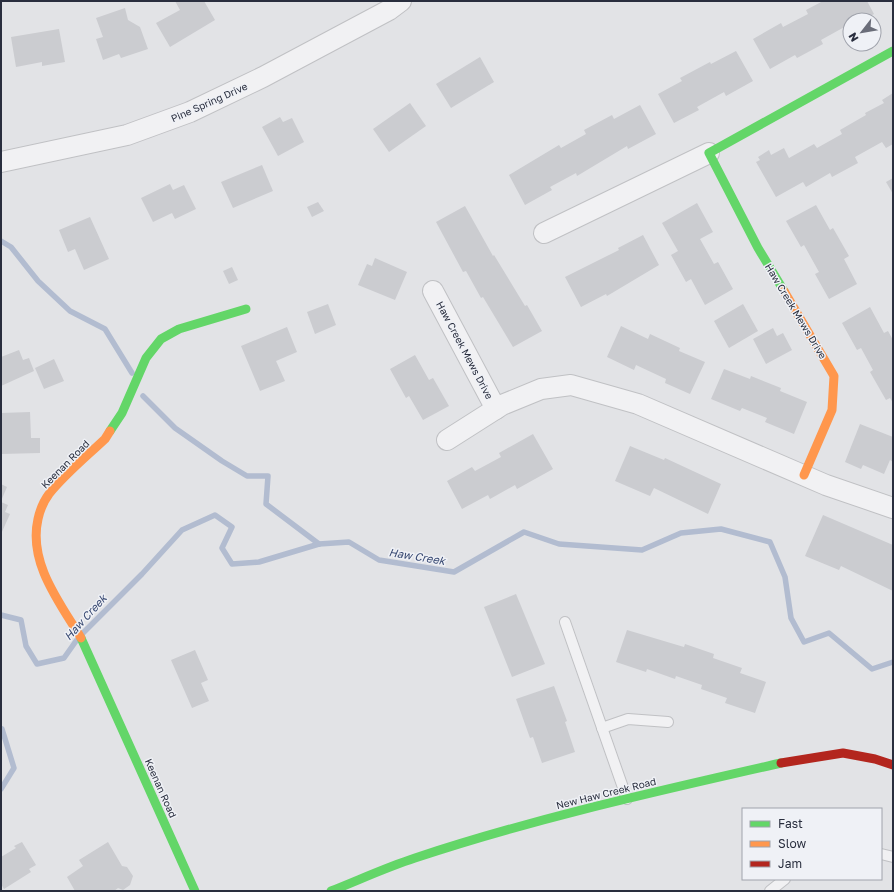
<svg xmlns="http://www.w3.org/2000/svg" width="894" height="892" viewBox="0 0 894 892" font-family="'Golos Text',sans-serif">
	<rect width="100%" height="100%" fill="#e2e3e6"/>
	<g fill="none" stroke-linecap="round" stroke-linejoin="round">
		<g stroke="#b2bcd0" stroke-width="5.5">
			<polyline points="1,241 11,247 38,281 70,311 105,329 132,373"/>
			<polyline points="143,396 175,428 222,461 247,476 268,476 266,504 319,544"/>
			<polyline points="1,615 21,620 26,646 37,664 64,658 76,641"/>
			<polyline points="83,633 142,574 182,530 215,515 232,527 222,548 232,564 259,562 319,544 349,542 379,560 454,572 524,532 559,544 642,550 681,533 721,529 770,542 785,577 791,618 804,642 829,633 872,669 893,662"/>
			<polyline points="1,730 2,729 14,768 1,789"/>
		</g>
	</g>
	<g fill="#cbccd0">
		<polygon points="175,1 204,1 215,20 170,47 156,23 180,10"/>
		<polygon points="823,1 867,1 874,14 863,20 850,20 850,29 848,25 821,40 823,44 797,58 795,55 770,69 753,39 781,23 783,27 808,14 806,10"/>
		<polygon points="125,8 128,20 140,27 148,49 121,58 119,54 103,60 96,39 103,37 96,18"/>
		<polygon points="59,29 65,62 42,66 42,62 16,67 11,37"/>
		<polygon points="736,51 753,81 726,96 724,92 697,107 699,110 674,123 658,94 682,81 680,78 710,62 711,64"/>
		<polygon points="480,57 494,82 451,108 436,84"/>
		<polygon points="893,93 893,144 886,148 882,142 855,157 858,163 832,177 830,173 806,187 803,182 776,197 756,162 760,160 758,157 769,150 771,155 784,148 789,158 814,144 817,148 842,134 840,130 866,115 865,113 884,103 882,100"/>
		<polygon points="410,103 426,126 389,152 373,129"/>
		<polygon points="640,105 656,134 628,149 627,146 577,176 576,173 550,187 552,190 525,205 509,175 559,145 561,148 586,134 584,130 612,115 614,119"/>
		<polygon points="280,117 283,122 292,118 304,142 278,156 262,127"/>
		<polygon points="262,165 273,191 233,208 221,182"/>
		<polygon points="893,178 893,194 886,182"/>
		<polygon points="170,184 173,190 184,185 196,209 175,219 172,213 153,222 141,198"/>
		<polygon points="318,202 324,211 312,217 307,207"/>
		<polygon points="697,203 713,232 700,239 714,264 718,262 733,289 705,305 691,279 686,282 671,255 678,251 662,223"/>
		<polygon points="816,205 830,230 833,228 849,256 844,259 857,284 829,299 815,274 819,272 804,245 801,247 786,221"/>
		<polygon points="465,206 493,256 494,255 525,306 527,305 542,331 513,347 483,297 481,298 466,271 463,272 436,222"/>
		<polygon points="90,217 109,259 84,270 75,249 68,252 59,230"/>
		<polygon points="643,235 659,265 607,296 606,294 581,307 565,277 619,250 618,248"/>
		<polygon points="375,258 407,272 395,300 358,285 367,264 372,266"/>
		<polygon points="232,267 238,280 229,284 223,271"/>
		<polygon points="328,304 336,325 315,334 307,312"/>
		<polygon points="743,304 758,331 729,348 714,321"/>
		<polygon points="870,307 884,333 888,331 893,340 893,403 890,398 886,400 870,372 873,370 861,348 857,350 842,323"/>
		<polygon points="621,326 648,339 650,334 680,348 679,351 705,362 690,394 665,383 666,379 636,365 634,370 607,357"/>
		<polygon points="287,327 297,352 276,361 285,381 260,391 241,346"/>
		<polygon points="773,328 777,336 783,333 792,350 766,364 753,339"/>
		<polygon points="19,350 23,360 29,358 34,371 1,386 1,357"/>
		<polygon points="415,355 429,380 433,378 449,406 423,420 409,396 406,398 390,369"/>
		<polygon points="54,359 64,381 44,389 35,368"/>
		<polygon points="724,369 750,379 751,376 781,388 780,391 807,402 794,434 765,422 767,418 742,408 740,411 711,399"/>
		<polygon points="30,412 31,438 40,438 40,453 1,454 1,413"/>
		<polygon points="860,424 893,437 893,462 890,460 884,474 863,465 861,469 845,462"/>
		<polygon points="533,434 553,469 517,489 515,485 490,499 488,495 462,509 447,481 472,467 475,471 501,457 499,453"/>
		<polygon points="630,446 664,460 665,458 721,484 708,514 654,488 650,496 615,481"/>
		<polygon points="1,484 7,487 1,501"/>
		<polygon points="1,502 8,505 5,512 10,514 1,534"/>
		<polygon points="823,515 893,545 893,591 841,566 839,570 805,556"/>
		<polygon points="516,594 545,664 512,677 484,607"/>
		<polygon points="627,630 684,647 685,644 714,654 713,658 742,668 740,673 766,682 755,713 725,703 727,698 701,689 702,685 676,676 675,679 647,669 646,672 616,662"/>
		<polygon points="195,650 208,680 201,683 209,701 192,708 171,660"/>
		<polygon points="554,686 567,721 565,722 575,752 542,763 533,737 530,738 516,699"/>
		<polygon points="22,842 36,865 29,869 31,872 4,889 1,884 1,857 16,848 14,846"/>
		<polygon points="108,842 122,866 127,867 133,876 130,885 123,890 118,888 114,891 75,891 67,877 83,866 79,860"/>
	</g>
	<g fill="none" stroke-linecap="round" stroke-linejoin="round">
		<g stroke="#c0c1c4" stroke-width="12">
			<g id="lane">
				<polyline points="565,622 627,799"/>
				<polyline points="602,728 628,719 668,722"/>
				<polyline points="881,854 893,857"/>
				<polyline points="770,891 785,879"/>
			</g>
		</g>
		<g stroke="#c0c1c4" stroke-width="22">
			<g id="street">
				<polyline points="1,162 127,135 190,112 263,77 389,10 401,1"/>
				<polyline points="544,233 709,153"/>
				<polyline points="433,291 496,409"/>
				<polyline points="447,440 502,405 541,389 571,385 638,404 826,485 893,508"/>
			</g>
		</g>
		<use href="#lane" stroke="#f1f1f3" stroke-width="10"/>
		<use href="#street" stroke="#f1f1f3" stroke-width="20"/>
		<g stroke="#63d668" stroke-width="9">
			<polyline points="784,291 758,248 709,153 893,51"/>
			<polyline points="110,431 122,413 146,358 161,339 179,329 246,309"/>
			<polyline points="81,638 195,891"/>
			<path d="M331,891C359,880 387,867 415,858C535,818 659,791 781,763"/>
		</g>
		<g stroke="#ff974d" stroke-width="9">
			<polyline points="784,291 834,376 832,410 804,475"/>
			<path d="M81,638C60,603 28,563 38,519C40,510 43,502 49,494C65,474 86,457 105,439L110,431"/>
		</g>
		<polyline stroke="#b3261e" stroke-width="9" points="781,763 843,753 875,759 893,765"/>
	</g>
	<g text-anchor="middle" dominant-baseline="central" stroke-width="3" stroke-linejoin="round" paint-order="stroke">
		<g font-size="10" fill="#292e3e" stroke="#eff1f6">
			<text transform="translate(209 102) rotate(-24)">Pine Spring Drive</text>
			<text transform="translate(796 311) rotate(59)">Haw Creek Mews Drive</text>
			<text transform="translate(465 350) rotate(62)">Haw Creek Mews Drive</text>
			<text transform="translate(65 464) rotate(-45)">Keenan Road</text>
			<text transform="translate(161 788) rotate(66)">Keenan Road</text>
			<text transform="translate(606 793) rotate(-14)">New Haw Creek Road</text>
		</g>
		<g font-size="11" font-style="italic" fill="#364770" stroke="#eff1f6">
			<text transform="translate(417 556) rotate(9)">Haw Creek</text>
			<text transform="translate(85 617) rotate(-48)">Haw Creek</text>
		</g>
	</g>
	<rect width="894" height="892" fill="none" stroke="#292e3e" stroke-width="4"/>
	<rect x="742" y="808" width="140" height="72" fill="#eff1f6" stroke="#a0a3ac"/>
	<rect x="750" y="821" width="20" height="6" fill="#63d668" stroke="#a0a3ac"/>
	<text x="778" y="828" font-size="12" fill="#292e3e">Fast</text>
	<rect x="750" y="841" width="20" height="6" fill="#ff974d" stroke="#a0a3ac"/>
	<text x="778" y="848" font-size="12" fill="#292e3e">Slow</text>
	<rect x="750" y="861" width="20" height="6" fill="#b3261e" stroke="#a0a3ac"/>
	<text x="778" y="868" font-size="12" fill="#292e3e">Jam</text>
	<g transform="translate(862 32) rotate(239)"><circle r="19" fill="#eff1f6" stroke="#a0a3ac"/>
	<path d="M0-3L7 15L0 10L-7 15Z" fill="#6a6d79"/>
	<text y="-6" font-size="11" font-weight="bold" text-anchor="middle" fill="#292e3e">N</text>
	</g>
</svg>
